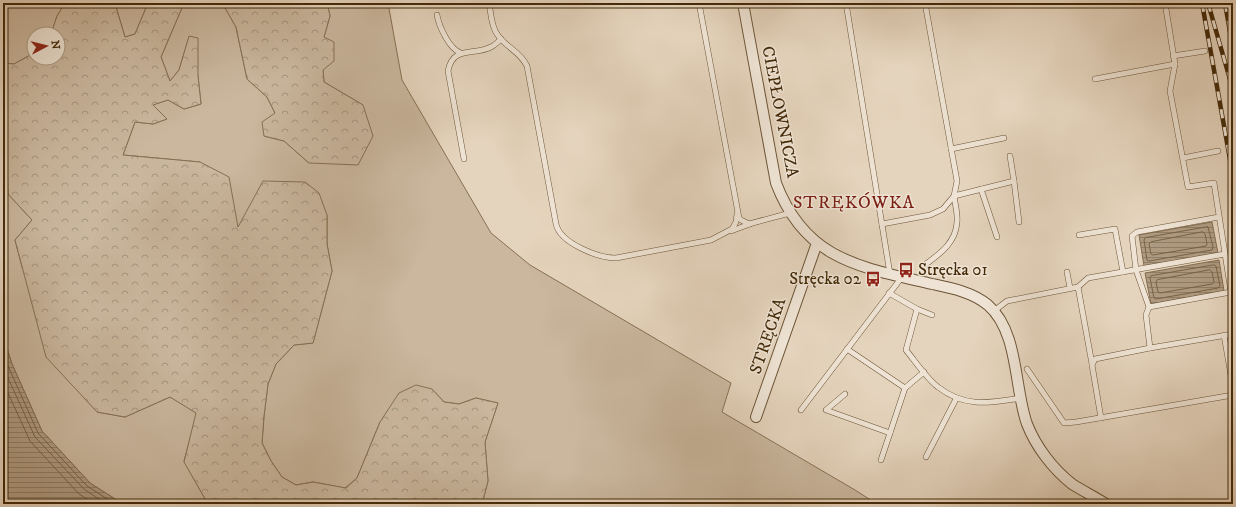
<svg xmlns="http://www.w3.org/2000/svg" width="1236" height="507" viewBox="0 0 1236 507" font-family="'IM FELL DW Pica',serif">
	<defs>
		<pattern id="forest-crowns" width="20" height="18" patternUnits="userSpaceOnUse"><rect width="20" height="18" fill="#cab79e"/><path d="M2 6a3 3 0 1 1 6 0M12 15a3 3 0 1 1 6 0" fill="none" stroke="#a6957f"/></pattern>
		<pattern id="water-rules" width="6" height="5" patternUnits="userSpaceOnUse"><rect width="6" height="5" fill="#ae9a80"/><path d="M0 2.5h6" fill="none" stroke="#8f7e67"/></pattern>
	</defs>
	<rect width="100%" height="100%" fill="#e5d4bd"/>
	<filter id="stains"><feTurbulence type="fractalNoise" baseFrequency=".005" numOctaves="4"/><feColorMatrix values="0 0 0 0 .2 0 0 0 0 .09 0 0 0 0 .02 0 0 0 .5 -.17"/></filter>
	<radialGradient id="worn" r=".72"><stop offset=".6" stop-color="#630" stop-opacity="0"/><stop offset="1" stop-color="#630" stop-opacity=".3"/></radialGradient>
	<g fill="#cab79e" stroke="#877054">
		<polygon points="3,3 65,3 57,16 51,34 34,34 34,53 14,64 3,63"/>
		<polygon points="110,3 148,3 135,34 125,37 116,7"/>
		<polygon points="184,3 224,3 224,6 236,27 247,79 267,97 275,113 264,136 284,141 309,163 363,105 324,82 323,70 324,37 330,16 327,3 388,3 402,80 491,233 530,265 731,383 722,412 855,490 877,504 482,504 488,481 485,442 498,403 476,398 459,404 444,402 432,389 380,422 357,478 345,488 313,482 296,485 282,477 271,461 262,443 264,416 268,384 276,364 294,345 313,343 332,271 327,244 327,215 238,227 200,162 123,155 135,122 153,124 167,119 152,105 168,100 184,109 201,104 198,76 189,37 179,70 170,81 161,57"/>
		<polygon points="3,108 8,194 32,220 15,240 22,267 79,391 97,412 125,417 170,397 197,413 184,461 208,504 123,504 90,483 42,431 12,364 3,336"/>
	</g>
	<g fill="url(#forest-crowns)" stroke="#877054">
		<polygon points="65,3 110,3 116,7 125,37 135,34 148,3 184,3 161,57 170,81 179,70 189,36 198,38 198,76 201,104 184,109 168,100 153,105 167,119 153,124 135,122 123,155 200,162 229,177 238,227 263,181 305,182 319,193 327,215 327,244 332,271 313,343 294,345 276,364 268,384 264,416 262,443 271,461 282,477 296,485 313,482 346,488 357,478 380,422 399,393 416,385 432,389 444,402 459,404 476,398 498,403 485,442 488,481 482,504 208,504 184,462 196,413 170,397 125,417 97,412 46,357 15,240 32,220 8,194 3,108 3,63 14,64 34,53 34,58 58,58 58,34 51,34 57,16"/>
		<polygon points="224,3 327,3 330,16 324,37 334,42 334,61 323,70 324,82 363,105 373,136 358,165 309,163 284,141 264,136 262,122 275,113 267,97 247,79 236,27 224,6"/>
	</g>
	<g fill="url(#water-rules)" stroke="#846d50">
		<polygon points="1212,222 1218,253 1144,266 1139,235"/>
		<polygon points="1219,260 1224,291 1151,304 1145,273"/>
		<polygon points="3,336 12,364 42,431 90,483 123,504 3,504"/>
	</g>
	<g fill="none" stroke-linecap="round" stroke-linejoin="round">
		<g stroke="#796244" stroke-width="1">
			<polygon points="1208,227 1213,247 1212,250 1149,261 1147,260 1144,240 1145,238"/>
			<polygon points="1203,232 1205,234 1207,244 1206,246 1153,255 1151,254 1149,244 1151,242"/>
			<polygon points="1214,265 1216,266 1220,286 1218,288 1156,299 1154,298 1150,278 1151,276"/>
			<polygon points="1210,270 1212,272 1214,282 1212,284 1160,293 1158,292 1156,282 1157,280"/>
			<polyline points="3,349 8,366 38,433 87,486 115,504"/>
			<polyline points="3,367 35,437 84,489 106,504"/>
			<polyline points="3,382 30,441 79,494 95,504"/>
		</g>
		<g stroke="#6c5436" stroke-width="6">
			<g id="lane">
				<path d="M489,3C491,13 491,26 497,34C505,47 520,51 527,66L556,224C560,243 598,258 616,258L711,240L732,229L736,222L737,214"/>
				<polyline points="699,3 739,218 741,220 749,224 790,213"/>
				<polyline points="846,3 890,274"/>
				<polyline points="1165,3 1175,64 1170,91 1188,187 1214,183 1231,292 1149,307 1136,270 1132,236 1137,232 1219,217"/>
				<path d="M437,15C439,26 449,49 461,53"/>
				<polyline points="1173,56 1205,51"/>
				<polyline points="1095,79 1175,64"/>
				<polyline points="951,149 1004,138"/>
				<polyline points="1183,158 1218,151"/>
				<path d="M464,159L448,71C453,45 474,56 491,47C495,45 498,42 501,39"/>
				<polyline points="1014,181 1019,222"/>
				<polyline points="981,189 997,237"/>
				<polyline points="882,224 930,215 943,209 954,196 957,181 925,3"/>
				<polyline points="731,231 750,224"/>
				<polyline points="1079,235 1115,229 1123,272"/>
				<path d="M926,264C941,253 956,242 957,222C958,214 955,204 954,196L1014,181L1010,156"/>
				<polyline points="1067,272 1070,288"/>
				<polyline points="1078,287 1092,364"/>
				<path d="M889,293L917,309L906,350C915,361 927,379 938,387C965,408 989,403 1021,398"/>
				<polyline points="1149,307 1146,315 1150,348 1233,334"/>
				<polyline points="917,309 932,315"/>
				<polyline points="994,311 1007,301 1078,287 1088,278 1225,254"/>
				<polyline points="1224,335 1233,387"/>
				<polyline points="847,349 905,388 924,372"/>
				<polyline points="1027,369 1064,423 1076,422 1233,395"/>
				<polyline points="845,394 826,410 890,433"/>
				<polyline points="801,410 902,277"/>
				<polyline points="1101,418 1092,365 1095,359 1150,348"/>
				<polyline points="926,457 956,399"/>
				<polyline points="881,460 905,388"/>
			</g>
		</g>
		<g stroke="#6c5436" stroke-width="12">
			<g id="street">
				<path d="M743,3L776,183C805,260 860,267 932,284C951,288 972,292 988,305C1019,332 1014,388 1027,424C1036,447 1053,469 1072,484C1083,491 1095,497 1106,504"/>
				<polyline points="756,417 817,243"/>
			</g>
		</g>
		<use href="#lane" stroke="#eee3d4" stroke-width="5"/>
		<use href="#street" stroke="#eee3d4" stroke-width="10"/>
		<g stroke="#442a09" stroke-width="4.5">
			<g id="rail">
				<polyline points="1202,3 1233,176"/>
				<polyline points="1208,3 1233,90"/>
				<polyline points="1225,3 1233,49"/>
			</g>
		</g>
		<use href="#rail" stroke="#eee3d4" stroke-width="3" stroke-dasharray="9" stroke-linecap="butt"/>
	</g>
	<defs>
		<g id="bus-bare" transform="scale(1.2)"><path d="M-5-6H5V4H4V6H2V4H-2V6H-4V4H-5ZM-3.5-4V0h7V-4ZM-3.5 1.2v1.5H-2V1.2ZM2 1.2v1.5H3.5V1.2Z" fill="#8f2418" stroke="#eee3d4" stroke-width="2.5" paint-order="stroke"/></g>
	</defs>
	<g fill-rule="evenodd">
		<use href="#bus-bare" x="906" y="270"/>
		<use href="#bus-bare" x="873" y="279"/>
	</g>
	<g text-anchor="middle" dominant-baseline="central" stroke-width="3" stroke-linejoin="round" paint-order="stroke">
		<g font-size="17" fill="#442a09" stroke="#eee3d4">
			<text transform="translate(780 112) rotate(79)">CIEPŁOWNICZA</text>
			<text transform="translate(768 336) rotate(-71)">STRĘCKA</text>
		</g>
		<g font-size="17" fill="#442a09" stroke="#eee3d4" text-anchor="start">
			<text x="918" y="270">Stręcka 01</text>
			<text x="861" y="279" text-anchor="end">Stręcka 02</text>
		</g>
		<g font-size="18" letter-spacing="1" fill="#7a1f14" stroke="#eee3d4">
			<text x="854" y="203">STRĘKÓWKA</text>
		</g>
	</g>
	<rect width="1236" height="507" fill="none" stroke="#e5d4bd" stroke-width="16"/>
	<rect x="4" y="4" width="1228" height="499" fill="none" stroke="#442a09" stroke-width="2"/>
	<rect x="8" y="8" width="1220" height="491" fill="none" stroke="#442a09"/>
	<g transform="translate(46 46) rotate(83)"><circle r="19" fill="#eee3d4" stroke="#aa9983"/>
	<path d="M0-3L7 15L0 10L-7 15Z" fill="#8f2418"/>
	<text y="-6" font-size="11" font-weight="bold" text-anchor="middle" fill="#442a09">N</text>
	</g>
	<rect width="100%" height="100%" filter="url(#stains)"/>
	<rect width="100%" height="100%" fill="url(#worn)"/>
</svg>
